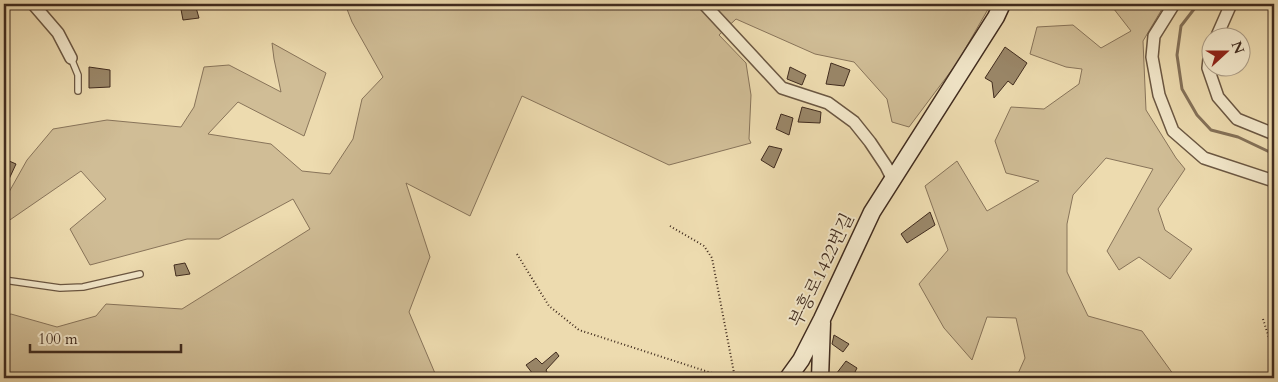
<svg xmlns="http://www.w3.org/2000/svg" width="1278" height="382" viewBox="0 0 1278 382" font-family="Cardo,'Noto Serif KR',serif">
	<rect width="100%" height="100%" fill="#eddbaf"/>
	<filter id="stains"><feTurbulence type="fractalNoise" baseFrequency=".004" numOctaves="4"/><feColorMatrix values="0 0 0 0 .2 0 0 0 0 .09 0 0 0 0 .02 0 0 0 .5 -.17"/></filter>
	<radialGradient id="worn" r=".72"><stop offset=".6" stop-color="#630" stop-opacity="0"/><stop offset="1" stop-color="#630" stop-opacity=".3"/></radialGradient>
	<g fill="#d0bd96" stroke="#88745a">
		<polygon points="345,4 991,4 957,63 909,127 892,122 887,99 854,62 815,54 736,19 719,35 746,63 751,95 749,139 751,143 669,165 522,96 470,216 406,183 430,257 409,312 437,378 4,378 4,316 11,314 57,327 96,316 106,304 182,309 310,229 293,199 219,239 187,239 90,265 70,229 106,199 81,171 4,224 4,201 27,160 53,129 107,120 181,127 194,107 204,67 229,65 281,92 274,59 272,43 326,73 304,136 238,102 208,134 271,144 302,171 330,174 353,139 362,99 383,77 352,22"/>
		<polygon points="1110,4 1165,4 1143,41 1146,110 1176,158 1185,169 1158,209 1165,230 1192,249 1170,279 1139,257 1119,270 1107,251 1153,169 1106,158 1073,195 1067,224 1067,272 1088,316 1142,331 1176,378 1016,378 1025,358 1016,318 987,317 972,360 944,328 919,284 948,250 925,186 957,161 987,211 1039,181 1006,173 995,141 1011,107 1044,109 1079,84 1082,69 1066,67 1030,54 1037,27 1073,25 1101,48 1131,31"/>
	</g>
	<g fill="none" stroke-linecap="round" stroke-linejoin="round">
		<polyline stroke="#847158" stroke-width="3" points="1198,4 1181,26 1177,55 1182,89 1197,115 1211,130 1238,137 1274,154"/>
	</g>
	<g fill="#9a8769" stroke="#402b1e">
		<polygon points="180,4 195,4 199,18 183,20"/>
		<polygon points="1005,47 1027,63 1013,85 1008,81 994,98 992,82 985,78"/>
		<polygon points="831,63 850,70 844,86 826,84"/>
		<polygon points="89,67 110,70 110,87 89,88"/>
		<polygon points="790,67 806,75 802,85 787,79"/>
		<polygon points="802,107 821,112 820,123 798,122"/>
		<polygon points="781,114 793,118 789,135 776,129"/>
		<polygon points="769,146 782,149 774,168 761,160"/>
		<polygon points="7,160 16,164 4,190 4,165"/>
		<polygon points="930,212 935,225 907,243 901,234"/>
		<polygon points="185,263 190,274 176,276 174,265"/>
		<polygon points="834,335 849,344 843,352 832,344"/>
		<polygon points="556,352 559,356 546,370 550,378 536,378 526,365 536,358 542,364"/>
		<polygon points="846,361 857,368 852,378 833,378"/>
	</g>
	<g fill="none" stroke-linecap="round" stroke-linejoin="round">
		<g stroke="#6b5742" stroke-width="8">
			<g id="lane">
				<polyline points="71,58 78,75 78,91"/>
				<polyline points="4,280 60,288 83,287 140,274"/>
			</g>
		</g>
		<g stroke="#6b5742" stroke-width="14">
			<g id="street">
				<polyline points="33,4 58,33 71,58"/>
				<polyline points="704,4 782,88 828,103 854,122 870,142 886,166 893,180"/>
				<polyline points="1174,4 1154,36 1152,57 1159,95 1173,131 1204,158 1274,181"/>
				<polyline points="1216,38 1231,4"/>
				<polyline points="1210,50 1208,68 1218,97 1237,119 1274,134"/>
			</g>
		</g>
		<g stroke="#402b1e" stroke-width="19">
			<g id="secondary">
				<polyline points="788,378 801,360 822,319 872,212 996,17 1002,4"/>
				<polyline points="820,378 822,323"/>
			</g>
		</g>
		<g stroke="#402b1e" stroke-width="2" stroke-dasharray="1 2.5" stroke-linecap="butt">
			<polyline points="670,226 704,246 712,258 735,378"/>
			<polyline points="517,254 549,306 579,330 727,378"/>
			<polyline points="1263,319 1274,354"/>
		</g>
		<use href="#lane" stroke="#f3e8cb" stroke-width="5.5"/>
		<use href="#street" stroke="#f3e8cb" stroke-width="11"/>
		<use href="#secondary" stroke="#f3e8cb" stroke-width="16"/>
	</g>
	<g text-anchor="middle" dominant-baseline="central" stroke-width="4" stroke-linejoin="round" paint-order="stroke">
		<g font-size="18" fill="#402b1e" stroke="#f3e8cb">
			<text transform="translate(822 270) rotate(-64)">부흥로1422번길</text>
		</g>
	</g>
	<rect width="1278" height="382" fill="none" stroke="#eddbaf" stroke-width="20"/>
	<rect x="5" y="5" width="1268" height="372" fill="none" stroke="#402b1e" stroke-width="2.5"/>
	<rect x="10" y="10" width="1258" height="362" fill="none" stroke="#402b1e"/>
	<g transform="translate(1226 52) rotate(69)"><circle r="24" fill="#f3e8cb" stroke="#ab9c86"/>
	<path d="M0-4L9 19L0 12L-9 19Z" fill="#8f2418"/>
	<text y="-8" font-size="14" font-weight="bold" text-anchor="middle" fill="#402b1e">N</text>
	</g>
	<path d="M30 344v8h151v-8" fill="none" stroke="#402b1e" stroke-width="2.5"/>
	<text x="38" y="344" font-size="15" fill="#402b1e" stroke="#f3e8cb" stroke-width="4" paint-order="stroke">100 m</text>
	<rect width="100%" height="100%" filter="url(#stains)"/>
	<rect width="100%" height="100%" fill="url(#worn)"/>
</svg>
